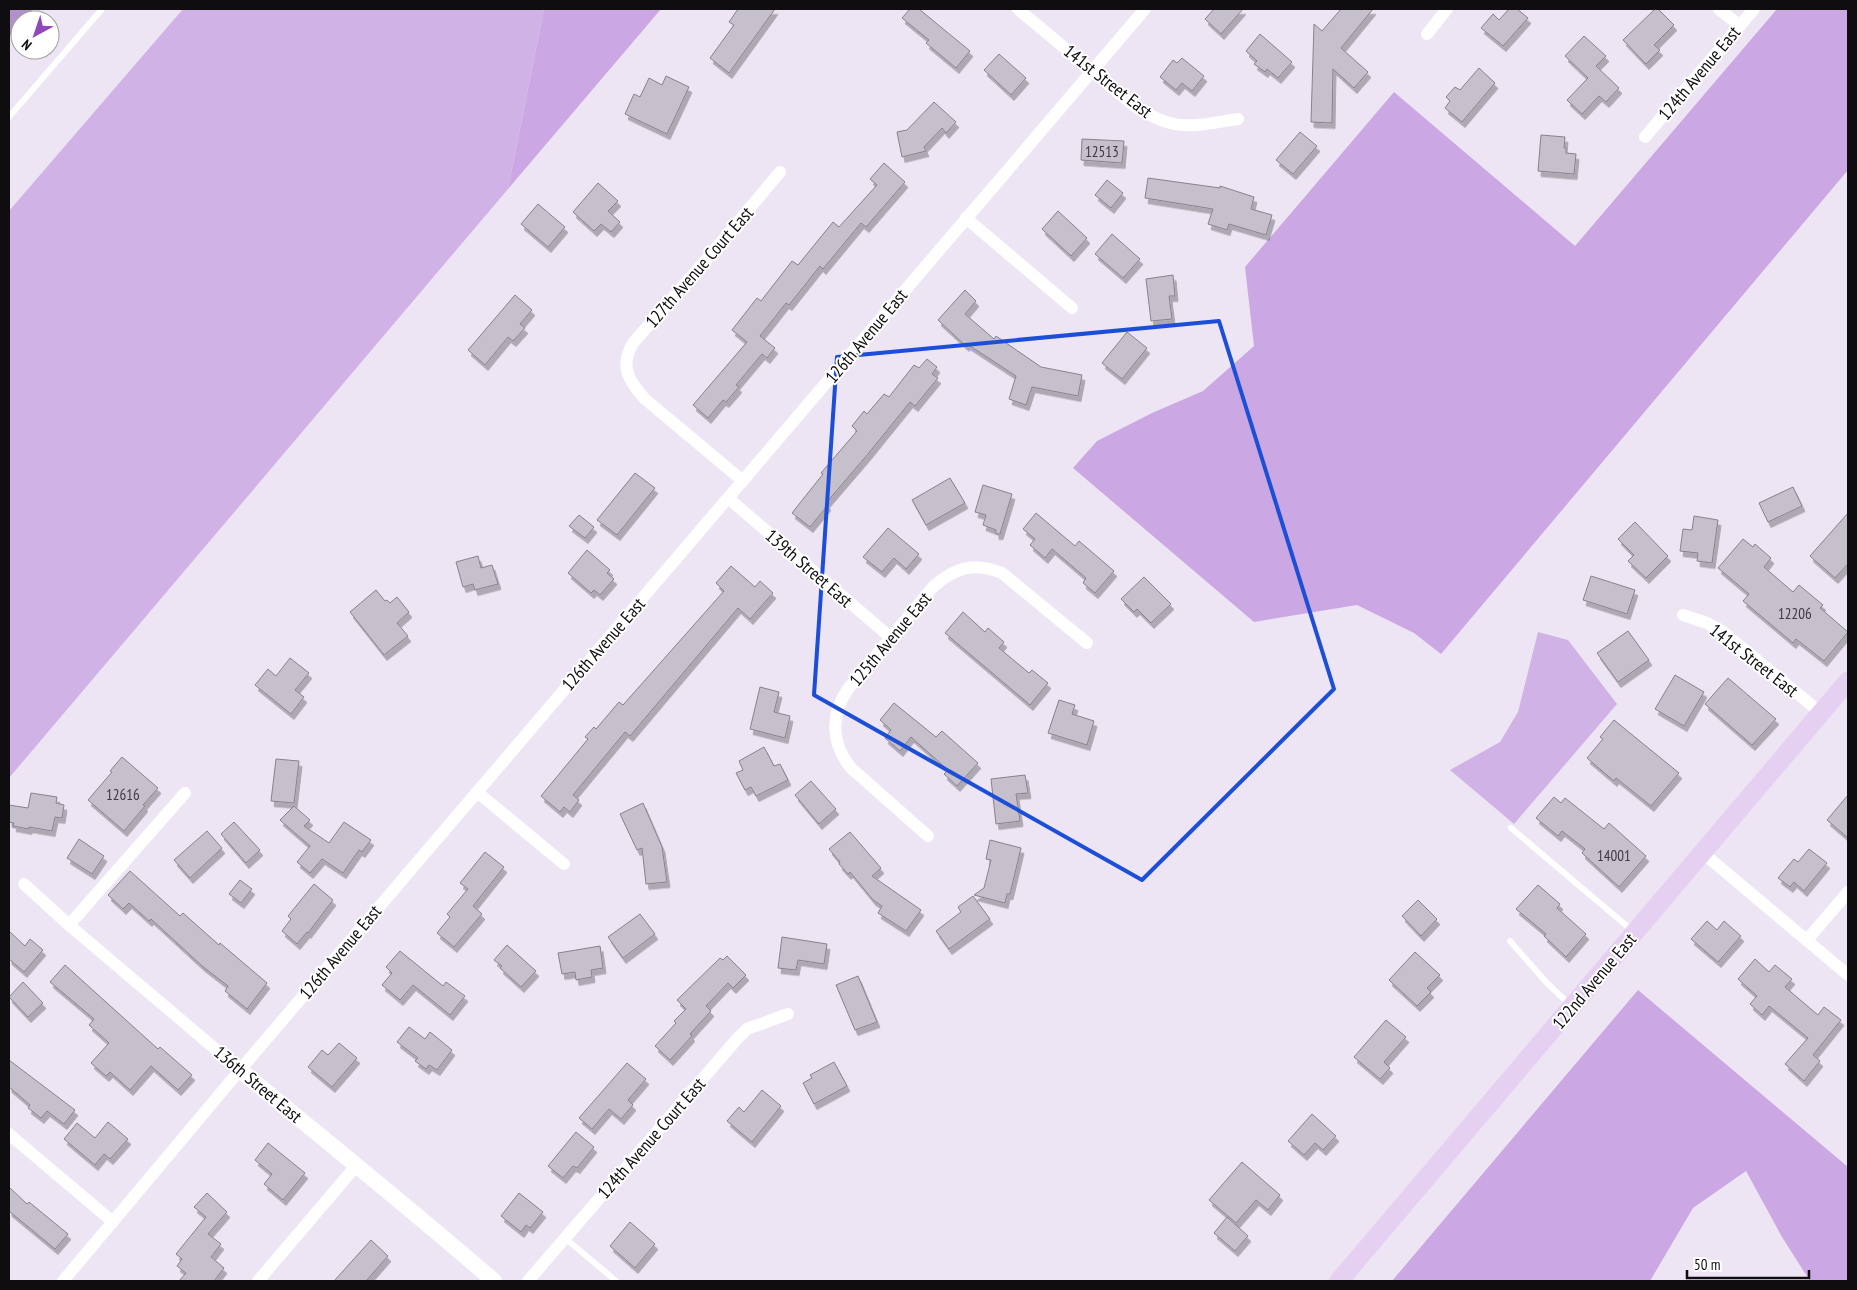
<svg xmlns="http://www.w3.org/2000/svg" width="1857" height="1290" viewBox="0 0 1857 1290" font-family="'PT Sans Narrow',sans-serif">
	<defs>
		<filter id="shadow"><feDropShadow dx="3" dy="5.5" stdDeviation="0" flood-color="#0004"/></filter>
	</defs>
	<rect width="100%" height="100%" fill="#ede5f3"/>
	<g fill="#d0b2e6">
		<polygon points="183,9 544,9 508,189 9,778 9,211"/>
		<polygon points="1538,632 1568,640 1617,704 1514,824 1450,770 1500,742 1518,712"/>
	</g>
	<g fill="#cba8e4">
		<polygon points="544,9 661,9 508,189"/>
		<polygon points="1777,9 1848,9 1848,170 1441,654 1414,633 1357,605 1254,622 1073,468 1097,441 1152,413 1203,391 1254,346 1245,267 1394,92 1575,246"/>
		<polygon points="1638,990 1848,1167 1848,1281 1810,1281 1782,1237 1746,1171 1693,1208 1650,1281 1392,1281"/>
	</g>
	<polygon fill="#b290ca" points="9,9 33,9 23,20 20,20 20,24 9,37"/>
	<g fill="#c6bfcc" stroke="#88818d" filter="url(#shadow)">
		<polygon points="738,9 775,9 729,73 710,58 734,25 729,22"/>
		<polygon points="910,9 919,9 970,51 956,68 926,43 929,40 902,18"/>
		<polygon points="1214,9 1243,9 1221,34 1205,19"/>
		<polygon points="1341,9 1373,9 1341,48 1368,72 1354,88 1333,69 1332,123 1311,122 1314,24 1322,31"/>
		<polygon points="1509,9 1517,9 1528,18 1503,46 1481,28 1493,14 1499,20"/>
		<polygon points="1655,9 1658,9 1674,25 1654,45 1660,50 1646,64 1623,40"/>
		<polygon points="1260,34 1292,62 1278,78 1267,69 1265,72 1254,64 1257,61 1246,51"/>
		<polygon points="1584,36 1606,56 1596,66 1619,88 1606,102 1599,96 1582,114 1567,100 1588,78 1565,56"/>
		<polygon points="999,54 1026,78 1011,95 984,70"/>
		<polygon points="1182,58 1204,76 1192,91 1182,83 1176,90 1160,77 1173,60 1177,63"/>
		<polygon points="1479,68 1495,83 1462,122 1445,108 1450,101 1446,97 1455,87 1460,90"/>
		<polygon points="666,76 689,87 667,134 625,114 634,94 640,97 649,78 662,85"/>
		<polygon points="934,102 956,122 946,133 942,128 924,147 926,151 902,157 897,132 907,130"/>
		<polygon points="1300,132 1317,146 1293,174 1276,160"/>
		<polygon points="1541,135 1565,137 1564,148 1566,148 1566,153 1576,154 1574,174 1538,171"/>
		<polygon points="1082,139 1124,141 1122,163 1081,160"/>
		<polygon points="884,163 905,182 866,227 861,223 823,269 820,266 789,305 786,303 760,336 775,348 767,358 762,354 736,385 739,387 726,402 723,400 708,418 693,405 747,342 732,330 757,298 761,301 792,261 798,265 833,222 839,227 877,185 870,179"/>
		<polygon points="1148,178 1220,188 1220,186 1254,197 1251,209 1272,215 1266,235 1229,224 1227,230 1208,224 1213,209 1145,198"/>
		<polygon points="1107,180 1123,193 1111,208 1095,195"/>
		<polygon points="598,183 618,201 608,211 620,222 611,232 601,224 594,231 573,212"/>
		<polygon points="538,204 565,227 548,247 521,224"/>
		<polygon points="1058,211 1087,238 1071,256 1042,229"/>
		<polygon points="1112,234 1140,259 1123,278 1095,254"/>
		<polygon points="1173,275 1175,296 1169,296 1172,319 1151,321 1146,279"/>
		<polygon points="965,290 976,301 965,314 994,339 996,336 1041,367 1082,375 1078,396 1032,387 1026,405 1009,399 1016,376 967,344 966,346 938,320"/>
		<polygon points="515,295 532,310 520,324 525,328 513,341 508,337 485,365 468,350"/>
		<polygon points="1127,332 1147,348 1122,379 1102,363"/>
		<polygon points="927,359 937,367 932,374 938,378 915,406 910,402 868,454 826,503 828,505 810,527 792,513 823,474 821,473 857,431 852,426 864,411 867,414 884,394 889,397 914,365 919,368"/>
		<polygon points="635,473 655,488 617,535 597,520"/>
		<polygon points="950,478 965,503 926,525 912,500"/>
		<polygon points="983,485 1012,494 1000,534 996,534 996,530 983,525 986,515 975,512"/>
		<polygon points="1793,487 1802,506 1768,522 1759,503"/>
		<polygon points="1036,513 1075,546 1079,541 1114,571 1095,593 1083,583 1086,578 1052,549 1045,558 1030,545 1035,539 1023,529"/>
		<polygon points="1848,513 1848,564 1835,578 1810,556"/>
		<polygon points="579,515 594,527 585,538 569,526"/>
		<polygon points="1694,516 1718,520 1712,563 1697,561 1698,553 1680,551 1683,529 1692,530"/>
		<polygon points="1635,522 1668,556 1646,578 1628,561 1634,555 1618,539"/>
		<polygon points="888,528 919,554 906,569 894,558 882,572 863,557"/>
		<polygon points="1743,539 1753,547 1755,544 1771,558 1764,567 1793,592 1799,585 1823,605 1820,608 1848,632 1824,661 1796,639 1793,643 1743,601 1749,594 1718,568"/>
		<polygon points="587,550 610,570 607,573 614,579 600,595 594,590 591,593 568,573"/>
		<polygon points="478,556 481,568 492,565 498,584 475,590 473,584 463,587 456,562"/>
		<polygon points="731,566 755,587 760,581 773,593 750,619 738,608 630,736 625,732 573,795 579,800 570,812 564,807 560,812 541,796 588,739 585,737 594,727 596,729 619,702 623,705 724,591 716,583"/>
		<polygon points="1591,576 1635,590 1627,614 1583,600"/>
		<polygon points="1144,577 1171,604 1151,623 1137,609 1134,612 1121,599"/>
		<polygon points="376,590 385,601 387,600 390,603 397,597 409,612 397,623 408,636 384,655 350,612"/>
		<polygon points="963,612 985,632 988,628 1004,642 999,648 1029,673 1032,670 1048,683 1030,705 945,633"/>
		<polygon points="1628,631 1649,660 1618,682 1597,653"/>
		<polygon points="290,658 309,673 295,690 304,697 291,714 255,685 268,669 276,676"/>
		<polygon points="1675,675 1704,692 1684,726 1655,709"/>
		<polygon points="1728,678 1776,719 1752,745 1705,704"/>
		<polygon points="760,687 779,692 774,712 790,716 785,738 750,729"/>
		<polygon points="1059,700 1075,705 1072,714 1094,721 1087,745 1048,733"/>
		<polygon points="894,703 936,737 942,731 978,763 957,786 944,774 948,770 911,737 900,751 885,738 891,730 880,720"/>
		<polygon points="1614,720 1679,773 1651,806 1616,778 1614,781 1587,758 1603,739 1600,737"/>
		<polygon points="764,747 774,766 780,764 788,780 756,796 751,787 745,790 736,773 743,770 739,761"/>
		<polygon points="122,757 158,788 143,805 145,806 124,831 88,800 112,772 110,771"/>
		<polygon points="276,759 299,761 294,803 271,801"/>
		<polygon points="1025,775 1028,793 1016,794 1020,821 996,824 991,779"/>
		<polygon points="811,781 836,809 819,824 795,795"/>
		<polygon points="31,793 57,797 56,803 64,805 62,818 55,817 52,831 29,827 29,829 13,826 14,823 9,822 9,805 28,808"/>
		<polygon points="1848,795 1848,838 1827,820"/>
		<polygon points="1554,797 1561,803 1565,798 1604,829 1609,823 1646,856 1619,887 1582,853 1585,849 1562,831 1558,836 1536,818"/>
		<polygon points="643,803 662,847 667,882 646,884 642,848 637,850 620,814"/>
		<polygon points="294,806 310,820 304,826 329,843 344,822 371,840 362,852 359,850 343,873 322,859 310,873 297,862 310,846 280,820"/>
		<polygon points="234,822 260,850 246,863 221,834"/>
		<polygon points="207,831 222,848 190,878 174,860"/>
		<polygon points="850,832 881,868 872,876 921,910 906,931 878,913 882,906 873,900 850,872 848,874 839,864 840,862 829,849"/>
		<polygon points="79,839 104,856 92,874 67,858"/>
		<polygon points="990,840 1021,848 1010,894 1007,894 1005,903 974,895 984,888 991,860 986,859"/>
		<polygon points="1809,849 1827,863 1804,891 1794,882 1790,887 1778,878 1794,859 1798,862"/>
		<polygon points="485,852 504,867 473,906 482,914 454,947 437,933 450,917 447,914 468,889 460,883"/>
		<polygon points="130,871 180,916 183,913 219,945 220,943 267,983 247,1009 225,991 228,986 202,966 151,919 149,921 129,903 123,909 108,895"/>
		<polygon points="240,880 252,889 241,903 229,894"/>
		<polygon points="314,884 333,900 308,933 307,932 297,944 282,931 291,919 288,916"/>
		<polygon points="1538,885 1560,904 1557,908 1586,934 1566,957 1544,936 1546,934 1516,909"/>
		<polygon points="973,896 990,919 949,949 936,931 961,912 958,907"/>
		<polygon points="1418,900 1437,919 1421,936 1402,916"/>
		<polygon points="640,914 655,934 623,958 608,937"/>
		<polygon points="1707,921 1717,930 1724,921 1741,936 1718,962 1691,939"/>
		<polygon points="9,931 25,946 30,939 43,950 24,972 9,959"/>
		<polygon points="782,937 827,944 824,964 798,960 796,970 778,968"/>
		<polygon points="507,945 536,971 521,987 500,968 502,966 494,960"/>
		<polygon points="600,946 603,968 591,970 592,977 576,980 575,972 562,974 558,953"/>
		<polygon points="400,951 443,986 446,982 465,996 450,1015 413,985 400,1000 382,985 392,973 386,967"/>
		<polygon points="1415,952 1440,975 1427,988 1431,992 1417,1006 1389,980"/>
		<polygon points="727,956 746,975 733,988 728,983 706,1006 711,1011 690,1034 692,1036 670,1060 655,1046 676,1023 674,1021 686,1009 677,1000 720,958 723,960"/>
		<polygon points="1755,959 1769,972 1775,965 1792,979 1785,987 1818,1015 1824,1007 1841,1020 1813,1055 1820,1061 1804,1081 1785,1064 1808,1038 1769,1006 1762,1015 1750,1004 1757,996 1738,979"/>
		<polygon points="65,965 158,1049 160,1047 192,1075 178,1090 151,1066 130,1090 110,1072 106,1076 91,1063 109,1043 89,1025 94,1019 50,982"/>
		<polygon points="858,976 877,1022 855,1030 836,985"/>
		<polygon points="23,982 43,1003 28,1017 9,997"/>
		<polygon points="1386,1020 1406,1037 1384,1062 1390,1068 1380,1079 1354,1057"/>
		<polygon points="409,1027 425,1039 430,1032 452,1050 437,1070 429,1065 426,1069 415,1061 418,1058 397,1042"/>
		<polygon points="339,1043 357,1058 332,1087 308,1067 322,1050 328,1055"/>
		<polygon points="9,1060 75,1110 64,1124 47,1111 41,1118 28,1108 30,1105 9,1087"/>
		<polygon points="834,1062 847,1086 814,1104 803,1083 812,1078 810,1075"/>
		<polygon points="627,1063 646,1079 628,1100 633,1105 621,1119 609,1109 592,1129 579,1118"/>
		<polygon points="762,1090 781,1106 752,1142 727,1121 739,1107 744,1112"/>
		<polygon points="1312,1114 1336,1136 1323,1150 1315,1143 1304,1155 1288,1141"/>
		<polygon points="108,1122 128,1139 110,1159 104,1154 95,1165 64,1139 77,1123 95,1138"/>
		<polygon points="576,1132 594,1147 577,1168 573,1166 563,1178 548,1166"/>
		<polygon points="268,1143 305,1173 283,1200 264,1184 272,1174 255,1160"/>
		<polygon points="1242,1162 1280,1195 1268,1210 1256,1200 1236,1223 1209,1200"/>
		<polygon points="9,1187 27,1204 29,1202 68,1234 55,1249 9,1211"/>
		<polygon points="207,1193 227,1212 208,1234 221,1244 211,1257 224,1268 214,1281 179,1281 186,1273 177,1266 182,1259 176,1254 206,1217 194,1207"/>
		<polygon points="519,1193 543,1212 530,1228 526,1225 521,1232 501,1216"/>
		<polygon points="1227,1217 1248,1236 1235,1251 1214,1233"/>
		<polygon points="630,1222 655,1244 635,1268 610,1246"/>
		<polygon points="371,1240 388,1256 366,1281 334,1281"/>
	</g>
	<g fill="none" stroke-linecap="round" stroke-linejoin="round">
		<g stroke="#fff" stroke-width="6">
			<polyline points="9,117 102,9"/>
			<polyline points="1511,828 1634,932"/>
			<polyline points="1510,941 1546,982 1571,1006"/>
			<polyline points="565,1238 616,1281"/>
		</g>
		<g stroke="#fff" stroke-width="12">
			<path d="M1018,9L1133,105C1175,133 1191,126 1238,119"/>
			<polyline points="1719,9 1740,26"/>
			<polyline points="1427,34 1447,9"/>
			<polyline points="1645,137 1754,9"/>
			<polyline points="966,218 1072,308"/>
			<path d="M743,481L645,399C629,381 619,367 633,343L712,253L780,172"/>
			<polyline points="728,498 890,637"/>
			<polyline points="1683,615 1707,623 1722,631 1821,713"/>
			<polyline points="477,792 564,864"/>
			<path d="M928,836L851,768C831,743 830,715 848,689L933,587C955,567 974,562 1002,573L1087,643"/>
			<polyline points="1703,853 1848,975"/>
			<polyline points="24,884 69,925 240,1070"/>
			<polyline points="69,925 185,793"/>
			<polyline points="1807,940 1848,892"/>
			<polyline points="9,1134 113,1222"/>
			<polyline points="63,1281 240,1070 1145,9"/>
			<polyline points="258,1281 356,1166"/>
			<polyline points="528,1281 737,1039 747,1029 788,1014"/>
		</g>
		<path stroke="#fff" stroke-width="16" d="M240,1070C325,1140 411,1209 494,1281"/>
		<polyline stroke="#e5d0f2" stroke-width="19" points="1339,1281 1848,681"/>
	</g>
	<path fill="none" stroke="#1d4ed8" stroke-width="4" stroke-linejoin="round" d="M1219,321L1334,689L1142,880L814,695L837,357Z"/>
	<g text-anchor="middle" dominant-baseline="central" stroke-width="4" stroke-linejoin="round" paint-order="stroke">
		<g font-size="15" fill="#3e3a40">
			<text x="1102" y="151">12513</text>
			<text x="1795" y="613">12206</text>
			<text x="123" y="794">12616</text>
			<text x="1614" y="855">14001</text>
		</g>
		<g font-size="18" fill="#100d11" stroke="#fff">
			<text transform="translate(1699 73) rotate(-50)">124th Avenue East</text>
			<text transform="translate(1108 81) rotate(38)">141st Street East</text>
			<text transform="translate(699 267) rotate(-49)">127th Avenue Court East</text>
			<text transform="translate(866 336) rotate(-50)">126th Avenue East</text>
			<text transform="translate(809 568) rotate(41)">139th Street East</text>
			<text transform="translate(890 639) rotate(-50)">125th Avenue East</text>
			<text transform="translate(603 644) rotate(-49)">126th Avenue East</text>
			<text transform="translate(1754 660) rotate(38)">141st Street East</text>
			<text transform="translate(340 952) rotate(-50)">126th Avenue East</text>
			<text transform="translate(1594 981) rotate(-50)">122nd Avenue East</text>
			<text transform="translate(258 1084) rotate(40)">136th Street East</text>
			<text transform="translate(651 1138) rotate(-49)">124th Avenue Court East</text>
		</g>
	</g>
	<rect width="1857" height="1290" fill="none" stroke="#100d11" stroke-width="20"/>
	<g transform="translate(35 35) rotate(220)"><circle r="24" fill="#ffffff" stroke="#9f9ea0"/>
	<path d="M0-4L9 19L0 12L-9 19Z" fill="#8f47ba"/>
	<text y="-8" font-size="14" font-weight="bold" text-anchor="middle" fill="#100d11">N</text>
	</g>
	<path d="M1687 1270v8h122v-8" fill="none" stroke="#100d11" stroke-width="2.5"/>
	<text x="1694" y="1270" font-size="15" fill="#100d11" stroke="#ffffff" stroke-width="4" paint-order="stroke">50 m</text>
</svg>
